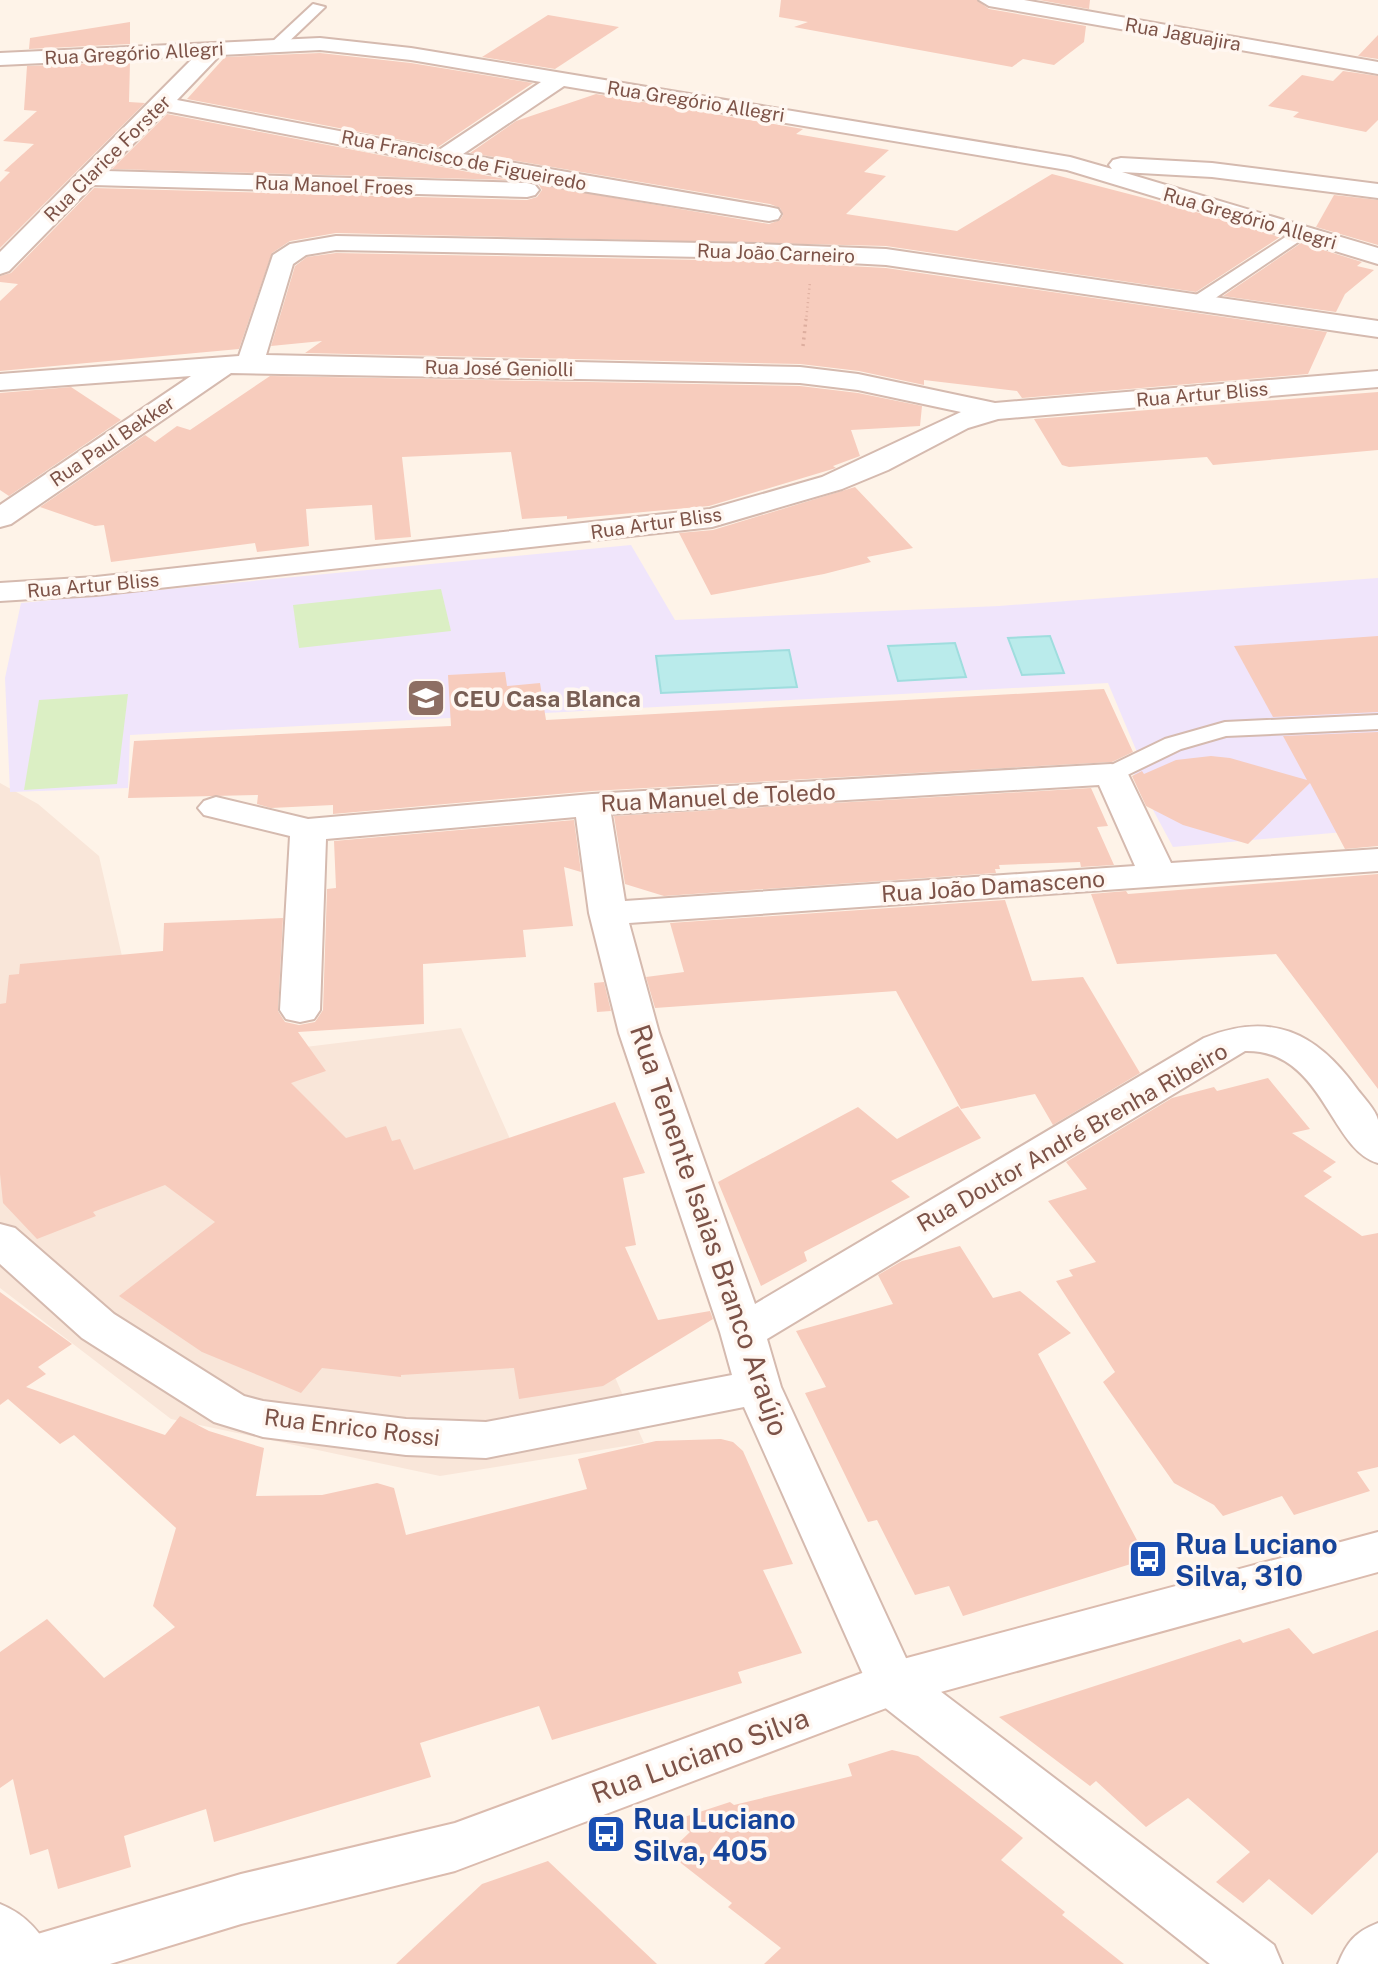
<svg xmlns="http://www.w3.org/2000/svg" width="1378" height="1964" viewBox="0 0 1378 1964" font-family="'Public Sans',sans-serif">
	<rect width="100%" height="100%" fill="#fef3e8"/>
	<polygon fill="#f9e6d9" points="0,783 38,804 99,856 138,1026 215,1058 461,1028 644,1443 440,1476 171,1419 0,1288"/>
	<polygon fill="#f0e5fb" points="631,545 675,620 999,606 1378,578 1378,829 1173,847 1131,769 1142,764 1108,683 130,735 128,788 10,792 5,678 21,603"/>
	<g fill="#dbefc4">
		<polygon points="441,589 451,631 299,648 293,605"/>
		<polygon points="128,694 117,784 24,790 39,700"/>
	</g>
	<g fill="#baebeb" stroke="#9fddde" stroke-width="2">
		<polygon points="1050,636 1064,673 1022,675 1008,638"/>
		<polygon points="955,643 966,677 898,681 888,646"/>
		<polygon points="789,650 797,687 661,693 656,656"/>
	</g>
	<g fill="#f7ccbd">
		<polygon points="781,0 977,0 989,9 1086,26 1084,42 1054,65 1023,59 1012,67 794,27 808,22 779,17"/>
		<polygon points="1039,0 1090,0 1089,9"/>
		<polygon points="548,15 619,27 555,69 482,57"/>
		<polygon points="130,22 130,44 29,49 30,38"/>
		<polygon points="1378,35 1378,59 1358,56"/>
		<polygon points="320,53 411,63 533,83 438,147 187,99 225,57"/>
		<polygon points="130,62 129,102 145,103 0,248 0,182 10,172 4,171 34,144 3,141 37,111 24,110 27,66"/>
		<polygon points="1343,71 1378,76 1378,120 1366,132 1293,117 1299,112 1268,106 1302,75 1333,81"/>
		<polygon points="596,94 803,129 796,134 889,150 864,172 886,176 846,214 957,231 1052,174 1179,207 1280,237 1196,292 886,246 336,233 290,241 272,253 239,349 0,371 0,301 18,284 0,282 0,276 11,273 94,188 527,200 537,197 542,190 539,185 769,224 780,220 783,215 780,208 770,204 470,153 516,121"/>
		<polygon points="167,114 510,180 112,169"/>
		<polygon points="1334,195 1378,200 1378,245 1316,227"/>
		<polygon points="1301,243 1362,262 1357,266 1374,270 1345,294 1336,312 1223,296"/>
		<polygon points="336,253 756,261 886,268 1327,332 1308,374 1022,398 1017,391 924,380 924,385 859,371 800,364 305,353 322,341 271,346 295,266 307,257"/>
		<polygon points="270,376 800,386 858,393 922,406 920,426 851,430 860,456 833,466 836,468 709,506 567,519 567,516 522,519 511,452 402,457 411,537 375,540 372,505 306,509 309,546 257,552 255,543 111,562 104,525 95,526 40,507 145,435 155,442 177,426 190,430"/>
		<polygon points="71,387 121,420 9,496 0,490 0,393"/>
		<polygon points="1378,392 1378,450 1213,465 1207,457 1069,467 1062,465 1034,419"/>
		<polygon points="855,487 913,548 867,557 871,562 824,574 711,595 679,533 713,530"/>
		<polygon points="1378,636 1378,712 1273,717 1234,646"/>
		<polygon points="505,672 507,686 540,683 546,720 1104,689 1133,752 1112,762 592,791 333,814 333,805 271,808 257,804 258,795 128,798 134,741 451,726 448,675"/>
		<polygon points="1378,732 1378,846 1345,849 1310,783 1248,844 1183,825 1146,806 1132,776 1142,771 1144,774 1176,760 1211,756 1230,758 1307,780 1283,736"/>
		<polygon points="1091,788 1108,826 1097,827 1114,865 1081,867 1080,862 999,865 1000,869 995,869 996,873 664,896 625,884 614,816"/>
		<polygon points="574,820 581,872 564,867 573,926 523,930 526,957 423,964 424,1024 298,1032 326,1071 291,1083 346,1138 386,1126 392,1141 400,1139 414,1170 615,1102 645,1173 623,1178 636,1245 625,1247 658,1320 710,1311 713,1319 603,1386 519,1399 514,1368 401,1375 401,1377 322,1368 301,1393 202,1352 119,1296 215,1222 165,1185 93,1212 96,1216 37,1239 3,1203 0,1174 0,1004 6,1003 9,975 19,974 20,964 163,951 164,923 283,918 278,1011 285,1022 299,1025 315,1022 323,1010 327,889 336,888 334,841"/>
		<polygon points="1378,874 1378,1089 1276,954 1117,964 1091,894 1126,891 1128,894"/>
		<polygon points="1005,900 1032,981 1083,977 1140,1073 1053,1125 1035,1094 961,1109 896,991 655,1008 646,977 684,972 670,923"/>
		<polygon points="604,982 611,1011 597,1012 594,983"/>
		<polygon points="1268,1078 1310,1129 1292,1133 1336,1162 1323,1171 1332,1177 1304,1196 1362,1236 1378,1233 1378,1467 1357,1472 1370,1491 1294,1515 1282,1496 1223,1516 1214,1505 1174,1483 1103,1382 1115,1372 1056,1281 1073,1276 1069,1270 1096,1262 1048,1201 1087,1189 1066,1162 1172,1098 1214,1087 1217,1091"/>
		<polygon points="958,1106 981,1138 891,1181 910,1197 804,1252 807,1261 761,1286 718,1182 858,1107 897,1139"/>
		<polygon points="960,1246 993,1298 1020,1291 1071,1333 1038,1354 1147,1559 963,1616 949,1586 915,1595 877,1520 868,1522 805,1393 826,1387 796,1331 893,1304 878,1275 902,1261"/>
		<polygon points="0,1292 72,1344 38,1367 46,1374 26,1387 165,1435 180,1416 209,1431 264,1448 256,1496 322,1495 377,1483 394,1488 406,1535 587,1489 578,1459 656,1441 721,1439 733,1442 743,1451 793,1564 763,1570 802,1653 738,1672 742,1683 552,1740 539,1706 420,1743 431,1777 214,1842 206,1809 124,1836 131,1867 58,1889 48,1849 30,1855 13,1779 0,1788 0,1652 47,1619 104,1678 175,1627 153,1606 176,1528 74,1435 60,1444 8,1399 0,1405"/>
		<polygon points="1289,1628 1313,1654 1378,1630 1378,1852 1312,1915 1269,1879 1243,1903 1216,1882 1250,1852 1188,1798 1146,1827 1096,1781 1090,1786 999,1717 1240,1639 1243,1643"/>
		<polygon points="892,1750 918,1756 1023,1838 1001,1860 1065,1912 1062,1915 1124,1964 764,1964 781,1948 728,1907 732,1903 668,1853 690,1832 675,1820 730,1802 734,1805 852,1776 848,1764"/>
		<polygon points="548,1861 657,1964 396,1964 482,1884"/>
	</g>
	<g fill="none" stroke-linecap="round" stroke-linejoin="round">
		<g stroke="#d5baaf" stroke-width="4">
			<g id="lane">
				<polygon points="313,4 325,7 281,49 271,49 271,43"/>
				<polygon points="1301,227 1309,232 1307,236 1205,305 1193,305 1190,301 1193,297"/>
				<polygon points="1378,715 1378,729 1226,736 1181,749 1119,779 1103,779 1099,774 1103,769 1165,739 1225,722"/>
			</g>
		</g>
		<g stroke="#d5baaf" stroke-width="4">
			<g id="street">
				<polygon points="979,0 1024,0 1378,62 1378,74 989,6"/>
				<path d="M320,38L411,48L1070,157L1112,169L1109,165L1113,160L1121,158L1212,163L1378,184V198L1212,177L1122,172L1378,248V264L1067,170L564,86L463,154L769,207L778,209L781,214L778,219L769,221L582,191L166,111L106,171L527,183L535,185L539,190L535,195L527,197L93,185L9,271L0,274V252L195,56L0,65V53ZM320,50L411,60L541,82L439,150L177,100L220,55Z"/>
				<polygon points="336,236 756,244 886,249 1378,321 1378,337 886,265 756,258 336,250 306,255 293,264 266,355 800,367 858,374 995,403 1378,371 1378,387 998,419 968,428 888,470 842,489 712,527 96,595 0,601 0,583 96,577 710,509 822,477 961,412 858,390 800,383 231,373 11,524 0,527 0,505 191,376 0,390 0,374 239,356 273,255 290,244"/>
				<path d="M1111,764L1123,767L1128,774L1171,863L1378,849V871L629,923L659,1033L755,1304L1204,1038C1271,1011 1316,1032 1357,1089C1363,1097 1376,1110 1378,1120C1378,1133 1378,1150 1378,1163C1330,1150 1323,1049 1245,1051L767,1339L781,1387L911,1669L1274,1945L1282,1964H1210L874,1699L744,1407L486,1458L406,1455L263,1437L214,1422L82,1338L0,1264V1224L15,1228L114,1314L244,1396L263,1401L406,1419L486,1422L732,1375L720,1332L619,1033L589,913L576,817L326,839L320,1010L314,1019L300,1022L286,1019L280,1010L290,836L204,815L198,808L204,801L216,797L308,819L592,794ZM1099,785L1135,866L625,901L611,814Z"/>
				<path d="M0,1904C28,1915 45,1937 57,1964H0Z"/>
				<path d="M1378,1923V1964H1338C1347,1942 1355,1932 1378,1923Z"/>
			</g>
		</g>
		<g stroke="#dbbbae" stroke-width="4">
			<polygon id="secondary" points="1378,1532 1378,1572 897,1704 455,1871 241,1924 110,1964 0,1964 4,1945 24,1938 241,1874 455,1823 892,1662"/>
		</g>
		<polyline stroke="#ddae9f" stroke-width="2.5" stroke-dasharray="1 3.5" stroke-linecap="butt" points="806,321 810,282"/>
		<polyline stroke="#ddae9f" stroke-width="3.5" stroke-dasharray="2 4.5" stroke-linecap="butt" points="803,346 806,319"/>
		<use href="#lane" fill="#fff" fill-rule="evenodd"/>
		<use href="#street" fill="#fff" fill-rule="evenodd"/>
		<use href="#secondary" fill="#fff" fill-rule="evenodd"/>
	</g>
	<defs>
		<g id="school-square" transform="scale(2.0125)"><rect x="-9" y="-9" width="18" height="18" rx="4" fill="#8d6e63" stroke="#fff7f1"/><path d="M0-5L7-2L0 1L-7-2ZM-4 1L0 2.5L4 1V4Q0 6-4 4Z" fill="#fff"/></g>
		<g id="bus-square" transform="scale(2.0125)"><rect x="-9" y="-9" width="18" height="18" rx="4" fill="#1a4fb4" stroke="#fff7f1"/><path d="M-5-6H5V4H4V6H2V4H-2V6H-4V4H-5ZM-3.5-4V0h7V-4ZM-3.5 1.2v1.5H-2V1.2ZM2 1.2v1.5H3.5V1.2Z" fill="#fff"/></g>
	</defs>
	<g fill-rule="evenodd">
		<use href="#school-square" x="426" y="698"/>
		<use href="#bus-square" x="1148" y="1559"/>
		<use href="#bus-square" x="606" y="1834"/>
	</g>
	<g text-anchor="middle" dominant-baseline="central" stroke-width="7" stroke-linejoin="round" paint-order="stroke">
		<g font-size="19" fill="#7d5348" stroke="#fff7f1">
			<text transform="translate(1183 34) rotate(10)">Rua Jaguajira</text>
			<text transform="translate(134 53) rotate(-3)">Rua Gregório Allegri</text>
			<text transform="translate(696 101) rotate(9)">Rua Gregório Allegri</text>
			<text transform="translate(107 158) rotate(-45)">Rua Clarice Forster</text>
			<text transform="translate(464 160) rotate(11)">Rua Francisco de Figueiredo</text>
			<text transform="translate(334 185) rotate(2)">Rua Manoel Froes</text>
			<text transform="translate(1250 218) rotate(16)">Rua Gregório Allegri</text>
			<text transform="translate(776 253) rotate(2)">Rua João Carneiro</text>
			<text transform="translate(499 368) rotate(1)">Rua José Geniolli</text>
			<text transform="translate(1202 394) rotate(-5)">Rua Artur Bliss</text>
			<text transform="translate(112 441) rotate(-34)">Rua Paul Bekker</text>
			<text transform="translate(656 523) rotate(-8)">Rua Artur Bliss</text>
			<text transform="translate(93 585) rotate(-5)">Rua Artur Bliss</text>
		</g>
		<g font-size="23" font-weight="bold" fill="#785e54" stroke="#fff7f1" text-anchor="start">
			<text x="453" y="698">CEU Casa Blanca</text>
		</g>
		<g font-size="23" fill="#7d5348" stroke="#fff7f1">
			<text transform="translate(718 797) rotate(-3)">Rua Manuel de Toledo</text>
			<text transform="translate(993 886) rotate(-4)">Rua João Damasceno</text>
			<text transform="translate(1072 1137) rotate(-30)">Rua Doutor André Brenha Ribeiro</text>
			<text transform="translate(352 1427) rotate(7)">Rua Enrico Rossi</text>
		</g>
		<g font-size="28" fill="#7d5348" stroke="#fff7f1">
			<text transform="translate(710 1230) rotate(71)">Rua Tenente Isaias Branco Araújo</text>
			<text transform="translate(700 1755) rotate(-20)">Rua Luciano Silva</text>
		</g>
		<g font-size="28" font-weight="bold" fill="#164399" stroke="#fff7f1" text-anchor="start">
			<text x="1175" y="1543">Rua Luciano<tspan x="1175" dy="32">Silva, 310</tspan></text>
			<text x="633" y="1818">Rua Luciano<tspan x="633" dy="32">Silva, 405</tspan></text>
		</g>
	</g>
</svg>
